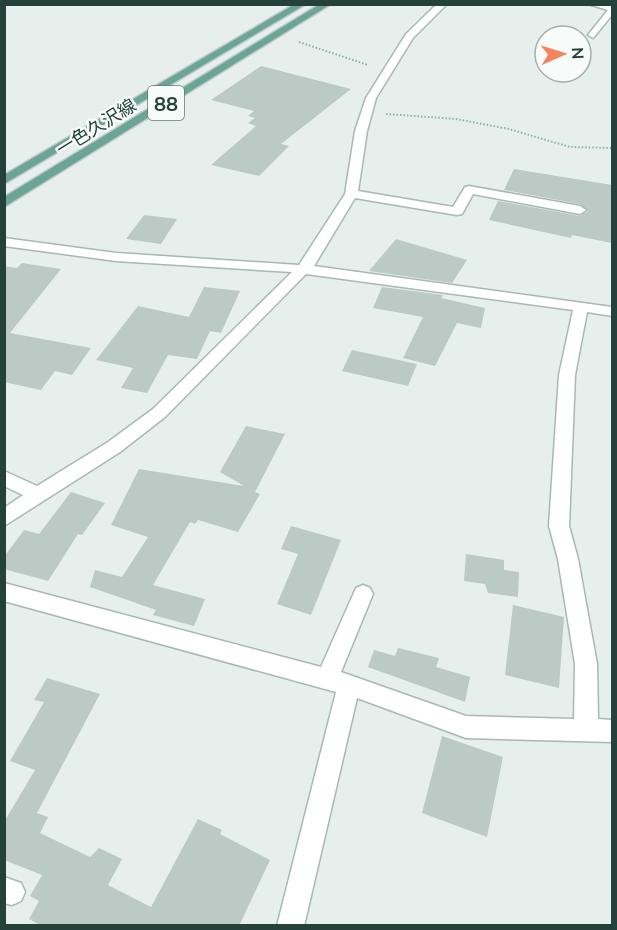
<svg xmlns="http://www.w3.org/2000/svg" width="617" height="930" viewBox="0 0 617 930" font-family="Mulish,'Noto Sans JP',sans-serif">
	<rect width="100%" height="100%" fill="#e6efeb"/>
	<g fill="#bbcac4">
		<polygon points="261,66 351,89 281,144 289,146 259,176 211,165 256,126 248,123 255,118 248,116 254,111 211,100"/>
		<polygon points="514,169 612,185 612,243 572,235 571,238 489,220 498,201 580,216 588,211 580,204 504,190"/>
		<polygon points="144,215 177,219 161,244 126,239"/>
		<polygon points="396,239 467,260 452,283 369,271"/>
		<polygon points="22,263 61,269 10,333 91,348 72,375 55,371 41,390 4,382 4,266 17,268"/>
		<polygon points="204,287 240,291 221,333 210,331 197,359 168,355 147,393 121,388 133,368 96,360 138,306 189,317"/>
		<polygon points="382,287 443,295 441,298 485,308 481,328 457,323 435,366 403,358 423,317 373,308"/>
		<polygon points="352,350 417,364 408,386 342,371"/>
		<polygon points="246,426 285,434 255,492 260,494 238,532 198,520 195,524 190,522 153,585 205,599 194,626 153,615 156,610 90,587 95,570 122,577 148,537 111,525 139,469 244,486 220,472"/>
		<polygon points="71,492 105,503 82,535 78,534 48,581 4,569 4,557 24,530 39,534"/>
		<polygon points="291,526 341,540 311,615 277,604 298,554 281,549"/>
		<polygon points="466,554 504,560 504,570 519,572 518,597 488,593 485,584 464,581"/>
		<polygon points="513,605 564,617 559,688 505,675"/>
		<polygon points="398,648 439,658 436,667 470,677 465,702 368,667 374,650 395,656"/>
		<polygon points="47,678 100,694 37,813 48,817 40,833 90,857 99,848 122,859 108,885 151,907 198,819 222,830 220,834 270,860 239,926 42,926 29,919 39,901 30,896 42,875 4,860 4,822 35,770 10,761 44,702 34,700"/>
		<polygon points="442,736 503,757 487,837 422,813"/>
	</g>
	<g fill="none" stroke-linecap="round" stroke-linejoin="round">
		<g stroke="#a8b8b2" stroke-width="3">
			<g id="street">
				<polygon points="437,4 447,4 413,38 376,98 367,131 358,191 453,207 465,187 469,186 580,206 586,210 580,214 473,194 462,214 457,215 355,198 314,266 612,307 612,316 587,312 575,375 569,526 578,559 597,664 598,719 612,720 612,742 466,738 357,698 304,926 277,926 336,692 4,601 4,583 321,667 356,588 363,585 370,588 373,594 341,672 466,716 574,719 575,664 558,559 549,526 559,375 573,310 306,274 165,417 120,452 4,526 4,508 23,495 4,486 4,471 37,486 108,442 153,409 292,272 116,261 4,246 4,238 116,253 299,265 345,194 355,131 366,98 406,34"/>
				<polygon points="588,4 612,5 612,15 593,38 588,35 608,10"/>
				<polygon points="4,877 21,883 25,892 21,901 12,905 4,903"/>
			</g>
		</g>
		<g stroke="#c2cac8" stroke-width="3">
			<g id="primary">
				<polygon points="295,4 306,4 4,184 4,175"/>
				<polygon points="320,4 331,4 4,207 4,197"/>
			</g>
		</g>
		<g stroke="#86b3a5" stroke-width="2" stroke-dasharray="1.5 2" stroke-linecap="butt">
			<polyline points="299,42 368,65"/>
			<polyline points="386,114 456,119 509,129 570,147 612,148"/>
		</g>
		<use href="#street" fill="#fff" fill-rule="evenodd"/>
		<use href="#primary" fill="#6aa596" fill-rule="evenodd"/>
	</g>
	<g text-anchor="middle" dominant-baseline="central" stroke-width="5" stroke-linejoin="round" paint-order="stroke">
		<g font-size="18" fill="#24423a" stroke="#f7fbf9">
			<text transform="translate(96 127) rotate(-32)">一色久沢線</text>
		</g>
		<rect fill="#f7fbf9" stroke="#637a73" stroke-width="1.5" x="148" y="86" width="36" height="34" rx="4.5"/>
		<g font-size="20" font-weight="bold" fill="#24423a">
			<text x="166" y="103">88</text>
		</g>
	</g>
	<rect width="617" height="930" fill="none" stroke="#24423a" stroke-width="12"/>
	<g transform="translate(563 54) rotate(87)"><circle r="28" fill="#f7fbf9" stroke="#a3b1ad" stroke-width="1.5"/>
	<path d="M0-4.5L10 22L0 15L-10 22Z" fill="#f4845f"/>
	<text y="-9" font-size="16" font-weight="bold" text-anchor="middle" fill="#24423a">N</text>
	</g>
</svg>
